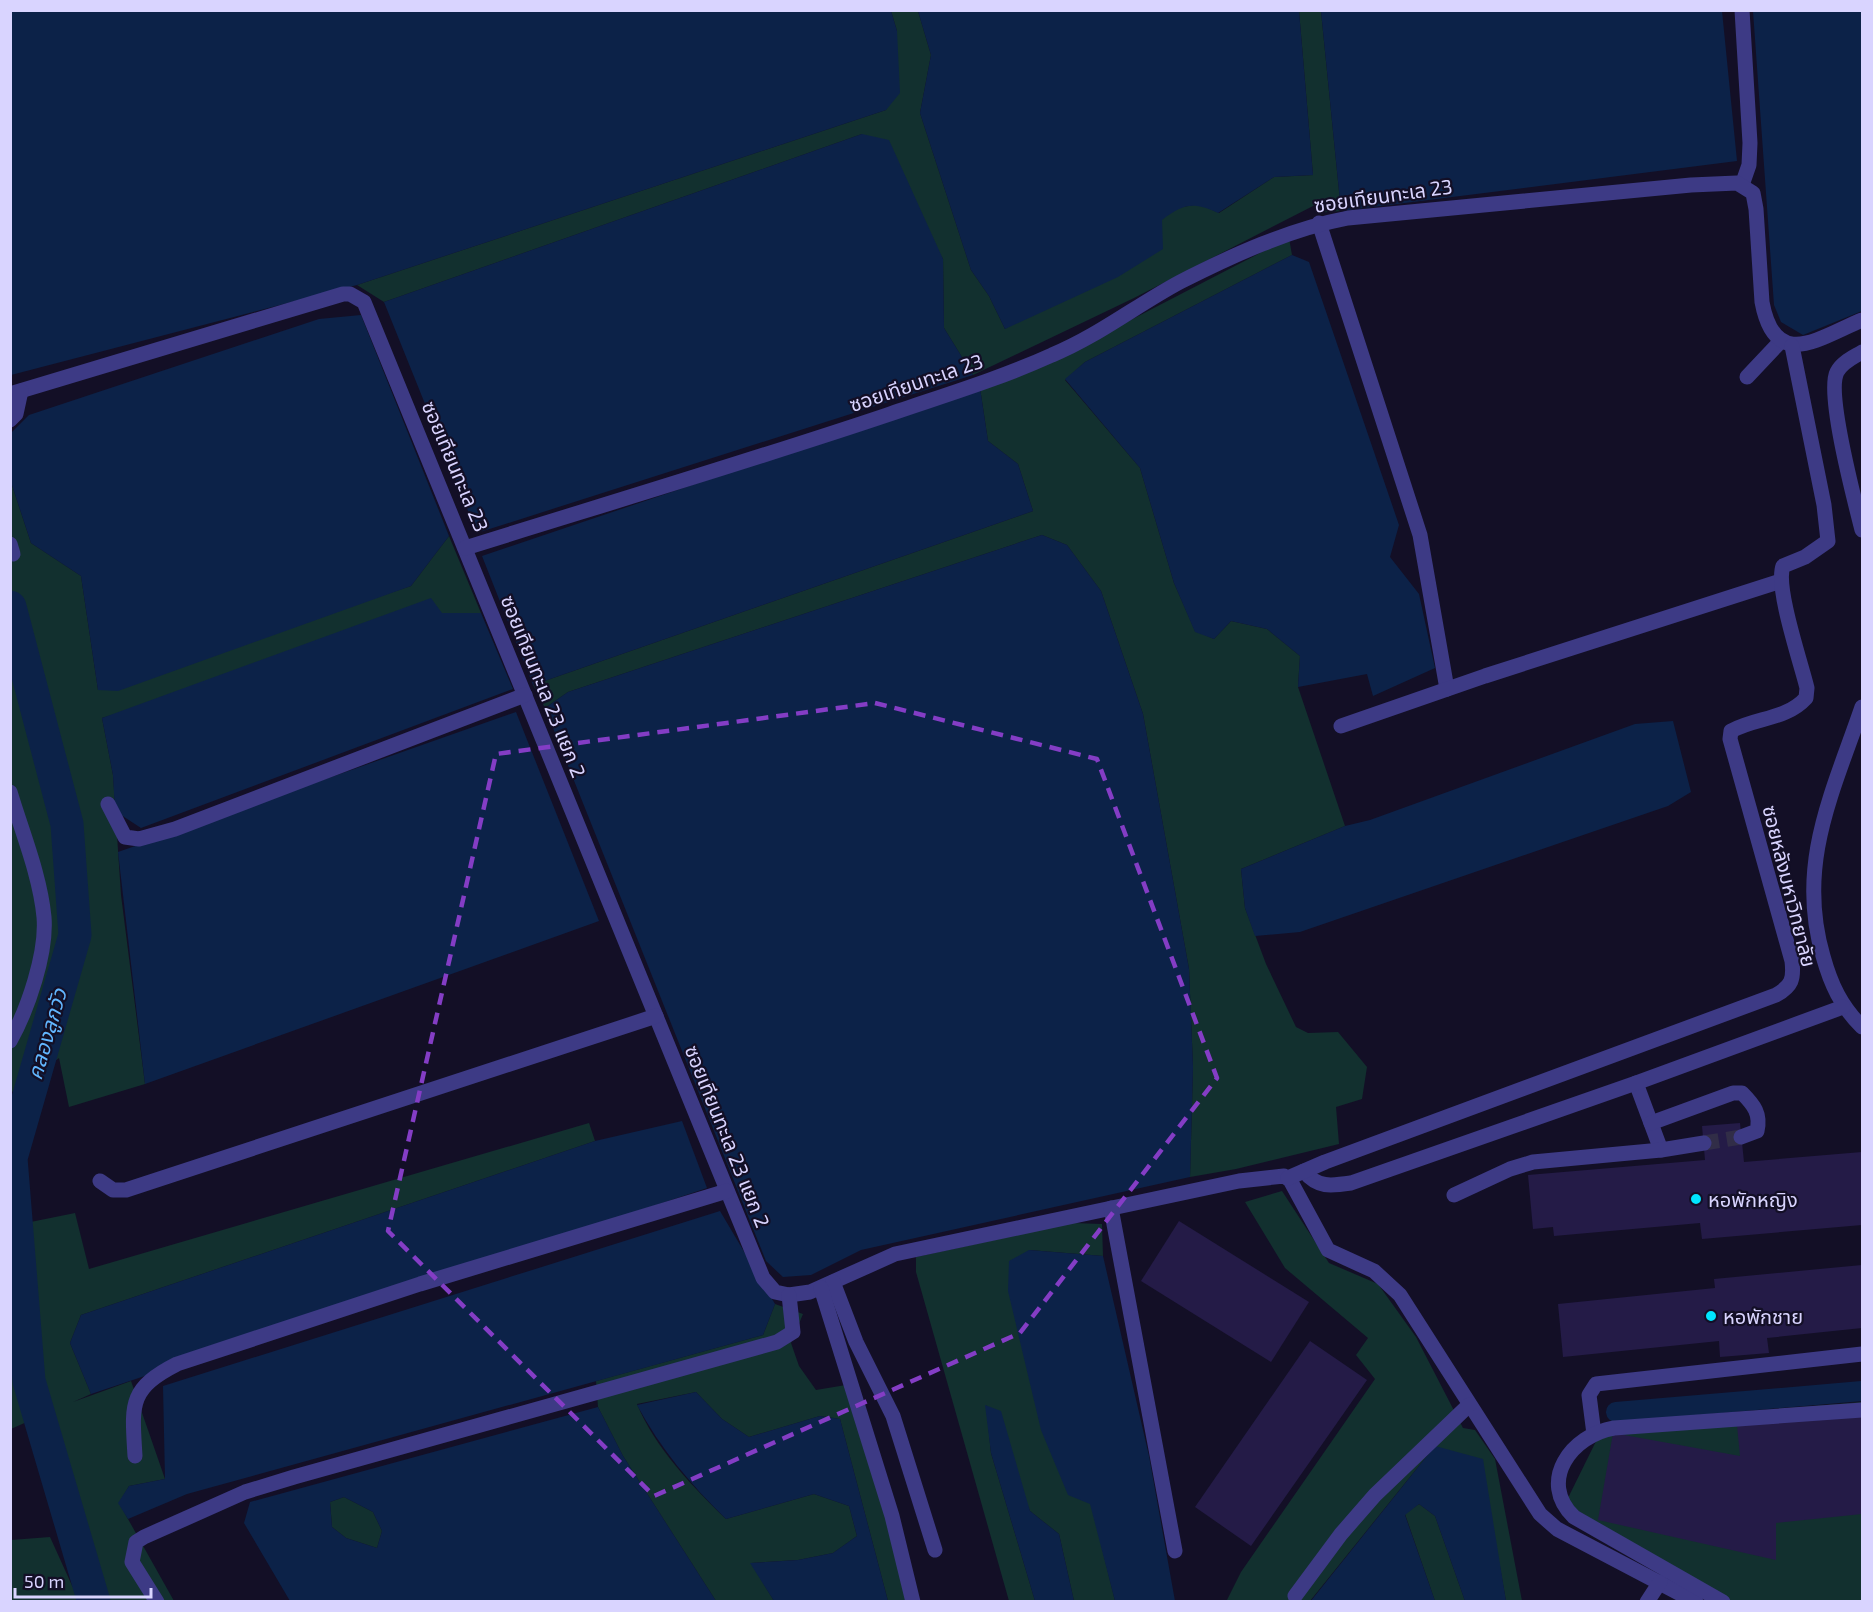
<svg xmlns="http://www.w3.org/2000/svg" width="1873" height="1612" viewBox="0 0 1873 1612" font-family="'Exo 2','Noto Sans Thai',sans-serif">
	<rect width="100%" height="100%" fill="#130f26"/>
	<g fill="#12302f">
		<polygon points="891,11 918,11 931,55 920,113 971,270 989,296 1005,329 1177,208 1199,204 1219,213 1274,177 1313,175 1299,11 1321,11 1341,211 1316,213 1315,205 1134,298 973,375 944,328 943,259 862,134 384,302 357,285 886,110 897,31"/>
		<polygon points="1289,238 1292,255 1085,362 1065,380 1140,468 1174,583 1195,631 1214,639 1231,621 1267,629 1300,656 1298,687 1345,826 1241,869 1245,908 1266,964 1296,1027 1308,1033 1338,1032 1367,1067 1362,1099 1336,1107 1339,1144 1236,1169 1190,1177 1193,1067 1189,969 1143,714 1101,591 1067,545 1042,535 568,692 545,708 533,685 1033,511 1018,464 988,441 980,388 1069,352"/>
		<polygon points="11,482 31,543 81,576 98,690 411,586 449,536 481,613 442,613 102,718 113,775 121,895 145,1084 69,1107 59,1058 12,1092 11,1108"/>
		<polygon points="589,1123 595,1141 81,1315 70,1343 91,1394 73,1402 131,1381 165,1479 129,1486 119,1503 174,1601 105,1601 49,1412 11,1429 11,1226 75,1213 89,1269"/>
		<polygon points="1282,1191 1329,1263 1378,1284 1416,1337 1463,1428 1475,1430 1495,1459 1522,1601 1506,1601 1500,1567 1435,1446 1310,1601 1226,1602 1241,1572 1375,1379 1356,1355 1368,1338 1285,1268 1245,1202"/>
		<polygon points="1072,1223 1102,1224 1103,1256 1029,1250 1115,1601 1074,1601 1059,1534 1030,1511 986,1405 991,1453 1035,1601 1009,1601 916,1272 916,1257"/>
		<path d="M775,1304L803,1314L791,1343L799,1366L816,1390L846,1385L911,1601H888L840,1419L820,1416L749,1437L722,1419L696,1392L637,1404C655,1448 693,1487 726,1519L814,1494L849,1506L857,1536L833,1553L798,1560L751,1563L774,1601H716L623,1456L598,1407L596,1381L763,1335Z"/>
		<polygon points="1862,1402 1862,1601 1719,1601 1577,1511 1568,1498 1605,1423"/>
		<polygon points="344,1497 373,1512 382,1531 377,1548 346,1538 332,1527 330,1502"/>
		<polygon points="1419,1504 1435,1516 1465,1601 1435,1601 1405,1514"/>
		<polygon points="50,1537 79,1601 11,1601 11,1540"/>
	</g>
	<g fill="#0c2248" fill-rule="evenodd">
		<polygon points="11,11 891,11 897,31 900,93 886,110 357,285 11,375"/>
		<path d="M918,11H1299L1313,175L1274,177L1218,213C1194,202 1184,203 1162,220L1163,249L1118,277L1005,329L989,296L971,270L920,113L931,55Z"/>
		<polygon points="1321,11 1722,11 1737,161 1341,211"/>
		<polygon points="1753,11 1862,11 1862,311 1803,335 1781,322 1774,305"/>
		<polygon points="862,134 889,140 943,259 944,328 973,375 477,533 384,302"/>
		<polygon points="1292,255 1309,262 1399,525 1390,557 1419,594 1435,668 1373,696 1367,674 1298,687 1300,656 1267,629 1231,621 1214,639 1195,632 1174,583 1140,468 1065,379 1085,362"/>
		<polygon points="361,315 449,536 411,586 118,691 98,690 81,576 31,543 11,482 10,434 29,415 319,319"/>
		<polygon points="980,388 988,441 1018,464 1033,511 533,685 482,556"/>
		<polygon points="1042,535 1067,545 1101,591 1143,714 1189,969 1193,1067 1190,1177 861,1250 811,1275 783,1277 766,1261 545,708 568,692"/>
		<polygon points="431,598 442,613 481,613 513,689 141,828 115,811 113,775 102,718"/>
		<polygon points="516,712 599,921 145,1084 118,852"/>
		<polygon points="1673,721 1691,792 1668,806 1300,932 1255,936 1245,908 1241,869 1345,826 1370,820 1635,724"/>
		<polygon points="682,1121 707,1188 91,1394 70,1343 81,1315 595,1141"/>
		<polygon points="720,1211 775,1304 763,1335 187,1494 128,1519 118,1503 129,1486 165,1479 163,1386"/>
		<polygon points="1029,1250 1103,1256 1149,1456 1175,1601 1115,1601 1090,1504 1068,1495 1041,1430 1008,1291 1009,1261"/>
		<path d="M696,1392L722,1419L749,1437L820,1416L840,1419L888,1601H774L750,1563L798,1560L833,1553L857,1536L849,1506L814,1494L726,1519C691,1485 660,1448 637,1405Z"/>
		<polygon points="985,1405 1001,1411 1030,1511 1059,1534 1074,1601 1035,1601 991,1453"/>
		<path d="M598,1407L623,1456L716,1601H290L244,1523L250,1502ZM344,1497L373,1512L382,1531L377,1548L346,1538L332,1527L330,1502Z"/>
		<polygon points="1435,1446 1483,1459 1506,1601 1465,1601 1435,1516 1419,1504 1405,1515 1435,1601 1310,1602"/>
	</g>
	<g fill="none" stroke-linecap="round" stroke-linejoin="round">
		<polyline stroke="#0c2248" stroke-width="20" points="1616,1412 1862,1391"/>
		<polyline stroke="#0c2248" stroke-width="33" points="10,607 67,824 75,935 11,1158 29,1381 94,1602"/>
	</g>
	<g fill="#241b47">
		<polygon points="1740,1123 1744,1162 1862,1152 1862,1225 1702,1239 1700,1223 1554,1236 1553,1227 1533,1229 1528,1175 1705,1160 1702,1126"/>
		<polygon points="1179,1221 1309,1302 1271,1362 1141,1281"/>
		<polygon points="1862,1265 1862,1328 1767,1338 1769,1353 1720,1357 1719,1341 1563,1357 1558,1304 1715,1288 1714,1279"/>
		<polygon points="1310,1341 1367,1380 1251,1546 1195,1507"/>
		<polygon points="1862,1415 1862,1514 1776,1523 1776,1560 1598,1520 1613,1433 1740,1456 1737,1425"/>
	</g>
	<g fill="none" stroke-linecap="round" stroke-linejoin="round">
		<polyline stroke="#312d47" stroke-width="15" stroke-dasharray="15 8" stroke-linecap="butt" points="1704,1143 1741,1137"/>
		<g stroke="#3d3a85" stroke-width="15">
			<polyline points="1742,185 1749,165 1750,143 1742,10"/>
			<polyline points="1319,223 1420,535 1447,689"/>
			<path d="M1862,352C1854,357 1842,362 1837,372C1826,393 1855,502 1862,530"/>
			<polyline points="1747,377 1781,341"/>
			<polyline points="10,394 343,294 350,294 364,302 763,1278 775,1292 789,1295 810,1292 895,1254 1239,1181 1284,1176 1290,1180 1328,1250 1374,1271 1400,1295 1540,1514 1557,1529 1696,1602"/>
			<polyline points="10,420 16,414 21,391"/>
			<polyline points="10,544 13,554"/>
			<path d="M465,548C606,504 747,462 887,415C942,396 999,379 1052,355C1098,336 1137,305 1180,282C1233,255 1290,229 1348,218L1691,185L1737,183L1753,193L1756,209L1762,302C1775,372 1819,338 1862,320"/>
			<path d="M1862,707C1833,792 1796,864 1823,956C1831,985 1841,1006 1862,1027"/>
			<polyline points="1341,726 1485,676 1781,581"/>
			<path d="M10,792C22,832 40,875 44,917C47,953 28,1009 10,1041"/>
			<polyline points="108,804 125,837 139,839 175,829 525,695"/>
			<polyline points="1636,1083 1661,1150"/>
			<path d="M1651,1123L1733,1093H1742C1754,1105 1761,1114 1757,1131L1741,1137"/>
			<path d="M1304,1171C1317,1188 1331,1186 1351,1183L1636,1083L1843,1007"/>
			<path d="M1288,1178L1325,1162L1776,995C1792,986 1794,979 1792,961L1730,739L1731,731C1756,717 1786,720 1806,698L1807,688C1801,663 1775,587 1783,566L1805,557L1828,541L1824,505L1792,346"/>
			<polyline points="100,1181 113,1190 126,1190 656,1016"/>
			<polyline points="1454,1195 1510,1169 1533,1162 1661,1150 1704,1143"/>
			<polyline points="1111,1208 1175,1551"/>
			<polyline points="833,1282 856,1342 893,1416 935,1550"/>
			<polyline points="821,1288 892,1516 913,1602"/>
			<polyline points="1594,1434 1589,1395 1596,1384 1862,1354"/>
			<path d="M135,1456C132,1405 128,1389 177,1364L420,1284L727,1191"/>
			<polyline points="1295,1596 1341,1534 1375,1495 1469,1405"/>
			<polyline points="157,1602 132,1562 136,1542 144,1537 245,1492 294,1477 777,1342 793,1332 789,1295"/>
			<polyline points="1647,1602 1660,1582"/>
			<path d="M1723,1602L1574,1517C1537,1481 1572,1435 1614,1428L1862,1410"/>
		</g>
	</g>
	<path fill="none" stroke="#843dc5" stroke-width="4.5" stroke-dasharray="12 8" stroke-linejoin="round" d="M875,703L1097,759L1217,1078L1020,1333L654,1496L388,1231L496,754Z"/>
	<g fill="#00e5ff" stroke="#130f26" stroke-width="2">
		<circle cx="1696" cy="1199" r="6"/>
		<circle cx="1711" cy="1316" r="6"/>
	</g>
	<g text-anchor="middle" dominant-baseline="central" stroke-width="4.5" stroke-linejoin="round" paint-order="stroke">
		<g font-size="20" fill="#d9d4ff" stroke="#130f26">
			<text transform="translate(1383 195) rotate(-8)">ซอยเทียนทะเล 23</text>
			<text transform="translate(916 382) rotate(-19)">ซอยเทียนทะเล 23</text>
			<text transform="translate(456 466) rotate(67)">ซอยเทียนทะเล 23</text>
			<text transform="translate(544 686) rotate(68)">ซอยเทียนทะเล 23 แยก 2</text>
			<text transform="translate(1790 886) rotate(76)">ซอยหลังมหาวิทยาลัย</text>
			<text transform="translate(728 1136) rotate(68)">ซอยเทียนทะเล 23 แยก 2</text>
		</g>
		<g font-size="20" fill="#d9d4ff" stroke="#130f26" text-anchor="start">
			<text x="1708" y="1199">หอพักหญิง</text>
			<text x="1723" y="1316">หอพักชาย</text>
		</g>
		<g font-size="21" font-style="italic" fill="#62b6ff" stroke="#130f26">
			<text transform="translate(46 1034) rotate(-74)">คลองลูกวัว</text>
		</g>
	</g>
	<rect width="1873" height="1612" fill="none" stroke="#d9d4ff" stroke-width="24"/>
	<path d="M15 1588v9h136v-9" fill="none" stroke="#d9d4ff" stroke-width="3"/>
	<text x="24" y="1588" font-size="18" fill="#d9d4ff" stroke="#130f26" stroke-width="4.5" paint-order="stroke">50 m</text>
</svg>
